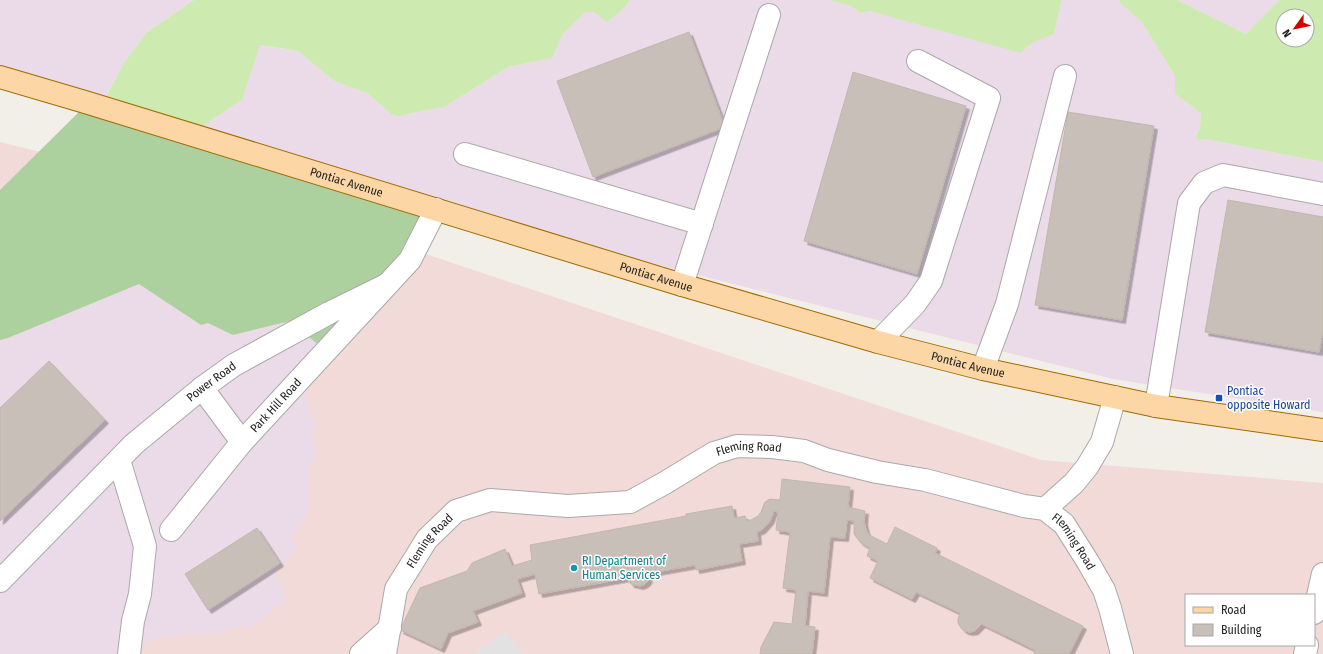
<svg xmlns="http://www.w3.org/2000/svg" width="1323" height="654" viewBox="0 0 1323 654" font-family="'Fira Sans Condensed',sans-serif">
	<defs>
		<filter id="shadow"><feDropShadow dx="3.5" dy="3.5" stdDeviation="0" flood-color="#0004"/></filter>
	</defs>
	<rect width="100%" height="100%" fill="#f2efe9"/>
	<path fill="#f2dad9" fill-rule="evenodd" d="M0,142L351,229L1041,460L1323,483V654H0ZM1186,595H1314V645H1186Z"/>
	<g fill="#ebdbe8">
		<polygon points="0,0 194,0 147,32 124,63 103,103 0,84"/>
		<polygon points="630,0 829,0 852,6 861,13 870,11 1026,47 1035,41 1054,34 1062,0 1119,0 1121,4 1141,21 1175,76 1175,94 1201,113 1200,128 1196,136 1197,141 1205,139 1323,162 1323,412 1113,379 437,210 189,135 242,100 259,45 298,51 334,81 367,93 391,114 399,117 401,115 444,107 508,67 551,58 563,34 585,11 594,12 625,7"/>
		<polygon points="1177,0 1279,0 1246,34"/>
		<polygon points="139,284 201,325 208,323 233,335 290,321 327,352 305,384 307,404 316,428 311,433 314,441 316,456 310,467 310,481 309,509 292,537 297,549 275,573 286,599 251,627 238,626 221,633 190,633 162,637 141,644 131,654 0,654 0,340 8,338"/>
	</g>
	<g fill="#cdebb0" fill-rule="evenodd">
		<polygon points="194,0 630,0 625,7 607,22 594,12 585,12 563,34 552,58 508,67 444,107 402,115 399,117 391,114 367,93 334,81 298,51 260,45 242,100 189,135 103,103 124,63 147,32"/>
		<path d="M829,0H1062L1054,34C1042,39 1029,42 1021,53L870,11L861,13L851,6Z"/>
		<path d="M1119,0H1177L1246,34L1279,0H1323V162L1205,139L1197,141L1196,136L1200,128L1201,113L1175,94V76L1141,21L1121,4ZM1283,16H1307V40H1283Z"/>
	</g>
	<polygon fill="#add19e" points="86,105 430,216 327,352 290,321 233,335 208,323 201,325 139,284 8,338 0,340 0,190"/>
	<polygon fill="#e2e2e2" points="506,631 522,654 473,654"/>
	<g fill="#c7bfb8" stroke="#c4b6ab" filter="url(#shadow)">
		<polygon points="689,32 725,127 593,177 557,81"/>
		<polygon points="853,72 966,106 917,274 804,241"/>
		<polygon points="1068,112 1154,126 1122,320 1035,305"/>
		<polygon points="1228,200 1323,217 1323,330 1319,352 1205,332"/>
		<polygon points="49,361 105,420 0,521 0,408"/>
		<polygon points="782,479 850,487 848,507 865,511 864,522 866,530 869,535 887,544 895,527 937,548 935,553 1083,626 1069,654 1034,654 1035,650 982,624 975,631 970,632 965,631 961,628 958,623 958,619 960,613 916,592 912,599 870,578 878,561 867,556 870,548 860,542 854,534 854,521 847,520 845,538 830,537 824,593 808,591 805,626 815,627 812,654 760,654 761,647 774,622 792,624 796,590 783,588 790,532 776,530 778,512 774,511 770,521 762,530 757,532 758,541 739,544 742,561 696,570 695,565 650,573 648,581 645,584 640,586 631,584 627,578 539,594 535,574 517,579 522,593 473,611 478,622 448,633 441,649 400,630 420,588 467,571 472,563 505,549 512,566 532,560 530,545 686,516 686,514 732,506 734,518 745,516 747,521 751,520 758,516 761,512 765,502 770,499 780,500"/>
		<polygon points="257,528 280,563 208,610 185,574"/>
	</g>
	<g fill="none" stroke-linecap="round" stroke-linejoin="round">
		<g stroke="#a9a9a9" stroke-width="24">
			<g id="minor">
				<polyline points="465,154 702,224"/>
				<polyline points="682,285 769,15"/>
				<polyline points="878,342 915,304 931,281 989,98 918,61"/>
				<polyline points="983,369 1007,304 1065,76"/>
				<polyline points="202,388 242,442"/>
				<polyline points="1156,406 1189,203 1204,183 1223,175 1323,194"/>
				<polyline points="119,460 145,546 140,594 133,621 129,654"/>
				<polyline points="1045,509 1074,483 1087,467 1102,442 1115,397"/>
				<path id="s1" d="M171,530L242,442L410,260L436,209"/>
				<path id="s2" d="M0,581L134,444L202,388L234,365L329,313L386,285"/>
				<polyline points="1314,613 1323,574"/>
				<polyline points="361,654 390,628"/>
				<path id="s3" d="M385,654L396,589L427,539L456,511L490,500L568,506L630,502L663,484L714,453L737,446L772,447L804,451L828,460L877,472L925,480L1024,506L1045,509L1064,524L1088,562L1104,590L1110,608L1122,654"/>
				<polyline points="1305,654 1307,645"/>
			</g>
		</g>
		<g stroke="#a06b00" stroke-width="24">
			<g id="major">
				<path id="s4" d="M0,77L85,102L682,285L878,342L983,369L1156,406L1323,430"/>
			</g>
		</g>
		<use href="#minor" stroke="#fff" stroke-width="22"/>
		<use href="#major" stroke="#fcd6a4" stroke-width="22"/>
	</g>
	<rect fill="#1a4fb4" stroke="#fff" stroke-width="1.5" x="1215" y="394" width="8" height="8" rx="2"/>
	<circle fill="#0f9aa8" stroke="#fff" stroke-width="1.5" cx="574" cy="568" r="4"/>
	<g text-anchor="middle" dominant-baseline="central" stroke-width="3" stroke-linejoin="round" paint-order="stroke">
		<g font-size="12" fill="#222" stroke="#fff">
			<text stroke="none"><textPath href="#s4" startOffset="362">Pontiac Avenue</textPath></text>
			<text stroke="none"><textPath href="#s4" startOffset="686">Pontiac Avenue</textPath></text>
			<text stroke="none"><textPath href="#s4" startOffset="1010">Pontiac Avenue</textPath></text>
			<text stroke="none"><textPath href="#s2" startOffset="291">Power Road</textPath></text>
			<text stroke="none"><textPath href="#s1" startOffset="163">Park Hill Road</textPath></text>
			<text stroke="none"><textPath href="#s3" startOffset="474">Fleming Road</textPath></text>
			<text stroke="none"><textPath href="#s3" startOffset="125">Fleming Road</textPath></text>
			<text stroke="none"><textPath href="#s3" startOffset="822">Fleming Road</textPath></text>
		</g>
		<g font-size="12" fill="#164399" stroke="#fff" text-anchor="start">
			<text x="1227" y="391">Pontiac<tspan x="1227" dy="14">opposite Howard</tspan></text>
		</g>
		<g font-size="12" fill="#0d838f" stroke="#fff" text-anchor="start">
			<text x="582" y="561">RI Department of<tspan x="582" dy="14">Human Services</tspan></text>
		</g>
	</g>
	<rect x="1185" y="594" width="130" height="52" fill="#ffffff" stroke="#a7a7a7"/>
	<rect x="1193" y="607" width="20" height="6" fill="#fcd6a4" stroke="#a7a7a7"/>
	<text x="1221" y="614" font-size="12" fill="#222222">Road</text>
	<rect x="1193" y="624" width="20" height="12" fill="#c7bfb8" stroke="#a7a7a7"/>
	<text x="1221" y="634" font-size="12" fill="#222222">Building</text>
	<g transform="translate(1295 28) rotate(237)"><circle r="19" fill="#ffffff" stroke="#a7a7a7"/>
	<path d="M0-3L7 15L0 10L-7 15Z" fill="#d40000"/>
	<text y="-6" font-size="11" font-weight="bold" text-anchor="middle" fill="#222222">N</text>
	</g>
</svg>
